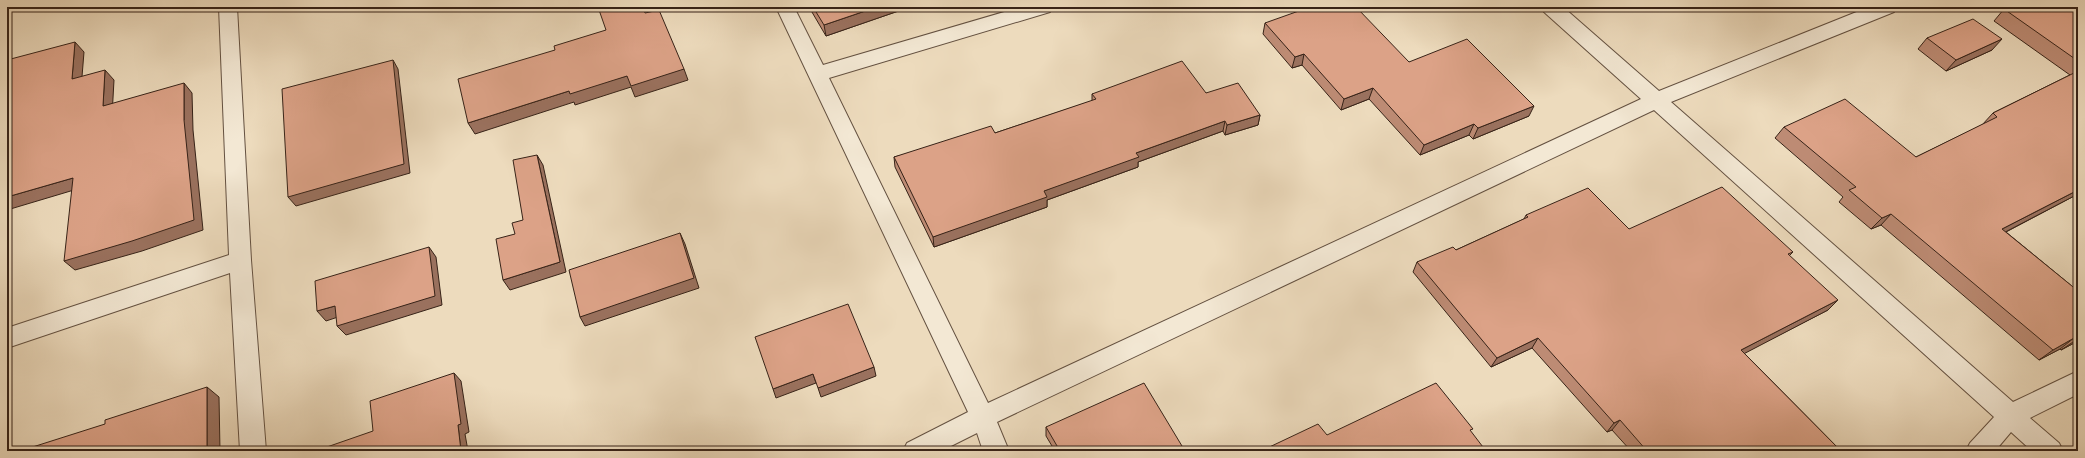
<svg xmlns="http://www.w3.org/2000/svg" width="2085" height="458" viewBox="0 0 2085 458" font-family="'Libre Caslon Text',serif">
	<rect width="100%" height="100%" fill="#eddbbd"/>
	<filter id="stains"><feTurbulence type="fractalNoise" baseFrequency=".005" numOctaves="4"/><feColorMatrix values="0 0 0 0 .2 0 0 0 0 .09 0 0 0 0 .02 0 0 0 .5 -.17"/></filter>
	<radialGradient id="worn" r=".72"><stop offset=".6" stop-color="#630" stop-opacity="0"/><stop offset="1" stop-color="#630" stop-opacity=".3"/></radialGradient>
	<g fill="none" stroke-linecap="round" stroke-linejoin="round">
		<g stroke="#645141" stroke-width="2">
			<g id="street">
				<polygon points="219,7 237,7 251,260 266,451 240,451 230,273 7,348 7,328 229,255"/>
				<polygon points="776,7 794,7 823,65 1021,7 1052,7 1050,12 829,78 988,403 1641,99 1544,12 1542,7 1563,7 1659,91 1869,7 1896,7 1894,12 1671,102 2013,402 2078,371 2078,394 2030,418 2059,443 2063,451 2032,451 2011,432 1995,451 1966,451 1970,443 1994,417 1654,110 997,422 1009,451 983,451 977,433 941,451 903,451 907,443 968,412"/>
			</g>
		</g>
		<use href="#street" fill="#f3e8d4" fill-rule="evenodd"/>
	</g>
	<g fill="#bd8b74" stroke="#372318">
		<polygon points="809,7 910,7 826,36"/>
		<polygon points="2078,7 2078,194 2006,232 2078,291 2078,341 2061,350 2060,349 2039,360 1881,225 1871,229 1839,202 1843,197 1775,138 1784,127 1916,157 1982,125 1993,113 2070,75 1994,21 2004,9"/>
		<polygon points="1265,23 1409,62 1529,116 1473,139 1469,135 1420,155 1369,99 1341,110 1302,65 1292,68 1263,34"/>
		<polygon points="1927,38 1992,50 1946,71 1918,49"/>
		<polygon points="1206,93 1260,115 1258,125 1225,135 1223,131 1138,162 1138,167 1047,200 1047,207 934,247 895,167 894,157 995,133 1092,101 1092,94"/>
		<polygon points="1526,215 1793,252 1789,256 1828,310 1744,353 1841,451 1631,451 1612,430 1607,432 1532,348 1491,367 1413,272 1417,262 1456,250 1524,219"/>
		<polygon points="1046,427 1185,451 1055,451 1046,436"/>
	</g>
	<g fill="#9a715e" stroke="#372318">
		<polygon points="877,7 910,7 826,36 824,25"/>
		<polygon points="2002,39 1992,50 1946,71 1956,60"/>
		<polygon points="75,42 84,52 81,89 72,79"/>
		<polygon points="1304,54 1302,65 1292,68 1295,57"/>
		<polygon points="393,60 398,69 410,173 296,206 288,197"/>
		<polygon points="684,69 688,80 635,97 631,87 575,105 574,102 475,134 468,123 569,91 627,76"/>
		<polygon points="105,70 114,80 112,116 103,106"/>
		<polygon points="184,83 192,93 193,130 203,230 142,251 75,270 64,261 184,120"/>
		<polygon points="1373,88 1369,99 1341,110 1344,99"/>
		<polygon points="1534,106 1529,116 1473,139 1478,128"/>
		<polygon points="1260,115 1258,125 1225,135 1227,125"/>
		<polygon points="1225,121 1223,131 1138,162 1138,167 1047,200 1047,207 934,247 933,237 1136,153"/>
		<polygon points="1474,124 1469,135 1420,155 1424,145"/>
		<polygon points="537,155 543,165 566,272 510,290 503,280 560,262"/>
		<polygon points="73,178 84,187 7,210 7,197"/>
		<polygon points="2078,190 2078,194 1990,240 2002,229"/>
		<polygon points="1891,214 1881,225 1871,229 1882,218"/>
		<polygon points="680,233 685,244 699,288 585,326 580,317"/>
		<polygon points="429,247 436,257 442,305 346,335 337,326"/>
		<polygon points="1838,300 1828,310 1732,360 1741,350"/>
		<polygon points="335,306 344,315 326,321 317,311"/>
		<polygon points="1538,338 1532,348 1491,367 1497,358"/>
		<polygon points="2074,338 2060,349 2039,360 2053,350"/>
		<polygon points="2078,338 2078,341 2061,350 2076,340"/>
		<polygon points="874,367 876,376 821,397 818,388"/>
		<polygon points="454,373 461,381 469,432 465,434 468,451 461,451 458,425"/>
		<polygon points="813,374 816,383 776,398 773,389"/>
		<polygon points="207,387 219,397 220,451 207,451"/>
		<polygon points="1620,420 1612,430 1607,432 1614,423"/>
	</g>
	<g fill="#dca287" stroke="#372318">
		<polygon points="598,7 643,7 645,13 659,10 684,69 631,86 627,76 570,94 569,91 468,123 458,79 555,50 554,46 606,30"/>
		<polygon points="813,7 877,7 824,25"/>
		<polygon points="1310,7 1356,7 1409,62 1467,39 1534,106 1478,128 1474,124 1424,145 1373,88 1344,99 1304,54 1295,57 1265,23"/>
		<polygon points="2010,7 2078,7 2078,61 2004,9"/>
		<polygon points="1973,19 2002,39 1956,60 1927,38"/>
		<polygon points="75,42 72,79 105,70 103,106 184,83 184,120 194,220 132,241 64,261 73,178 7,197 7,60"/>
		<polygon points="393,60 404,164 288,197 282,89"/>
		<polygon points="1182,61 1206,93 1238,83 1260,115 1227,125 1225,121 1136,153 1139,157 1044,191 1047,197 933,237 894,157 991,126 995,133 1096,99 1092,94"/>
		<polygon points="2078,71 2078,190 2002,229 2078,291 2078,338 2076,340 2074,338 2053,350 1891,214 1882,218 1849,190 1856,187 1784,127 1845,99 1916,157 1997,117 1993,113"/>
		<polygon points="537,155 560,262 503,280 496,239 515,234 512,223 523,220 513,160"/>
		<polygon points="1722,187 1793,252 1788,254 1838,300 1741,350 1841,451 1647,451 1620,420 1614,423 1538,338 1497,358 1417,262 1453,247 1456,250 1528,217 1526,215 1588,188 1629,229"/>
		<polygon points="680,233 694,278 580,317 569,270"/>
		<polygon points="429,247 435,296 337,326 335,306 317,311 315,281"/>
		<polygon points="848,304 874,367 818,388 813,374 773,389 755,337"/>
		<polygon points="454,373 461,424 458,425 461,451 324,451 324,448 373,431 370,401"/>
		<polygon points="1144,383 1185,451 1060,451 1046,427"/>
		<polygon points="1436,383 1473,429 1470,430 1486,451 1261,451 1318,424 1327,435"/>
		<polygon points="207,387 207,451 20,451 105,424 105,420"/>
	</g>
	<rect width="2085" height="458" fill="none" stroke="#eddbbd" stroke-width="24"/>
	<rect x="8" y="8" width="2069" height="442" fill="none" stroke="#372318" stroke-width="2"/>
	<rect x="12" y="12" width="2061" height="434" fill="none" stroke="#372318"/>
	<rect width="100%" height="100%" filter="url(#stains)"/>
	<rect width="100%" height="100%" fill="url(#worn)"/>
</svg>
